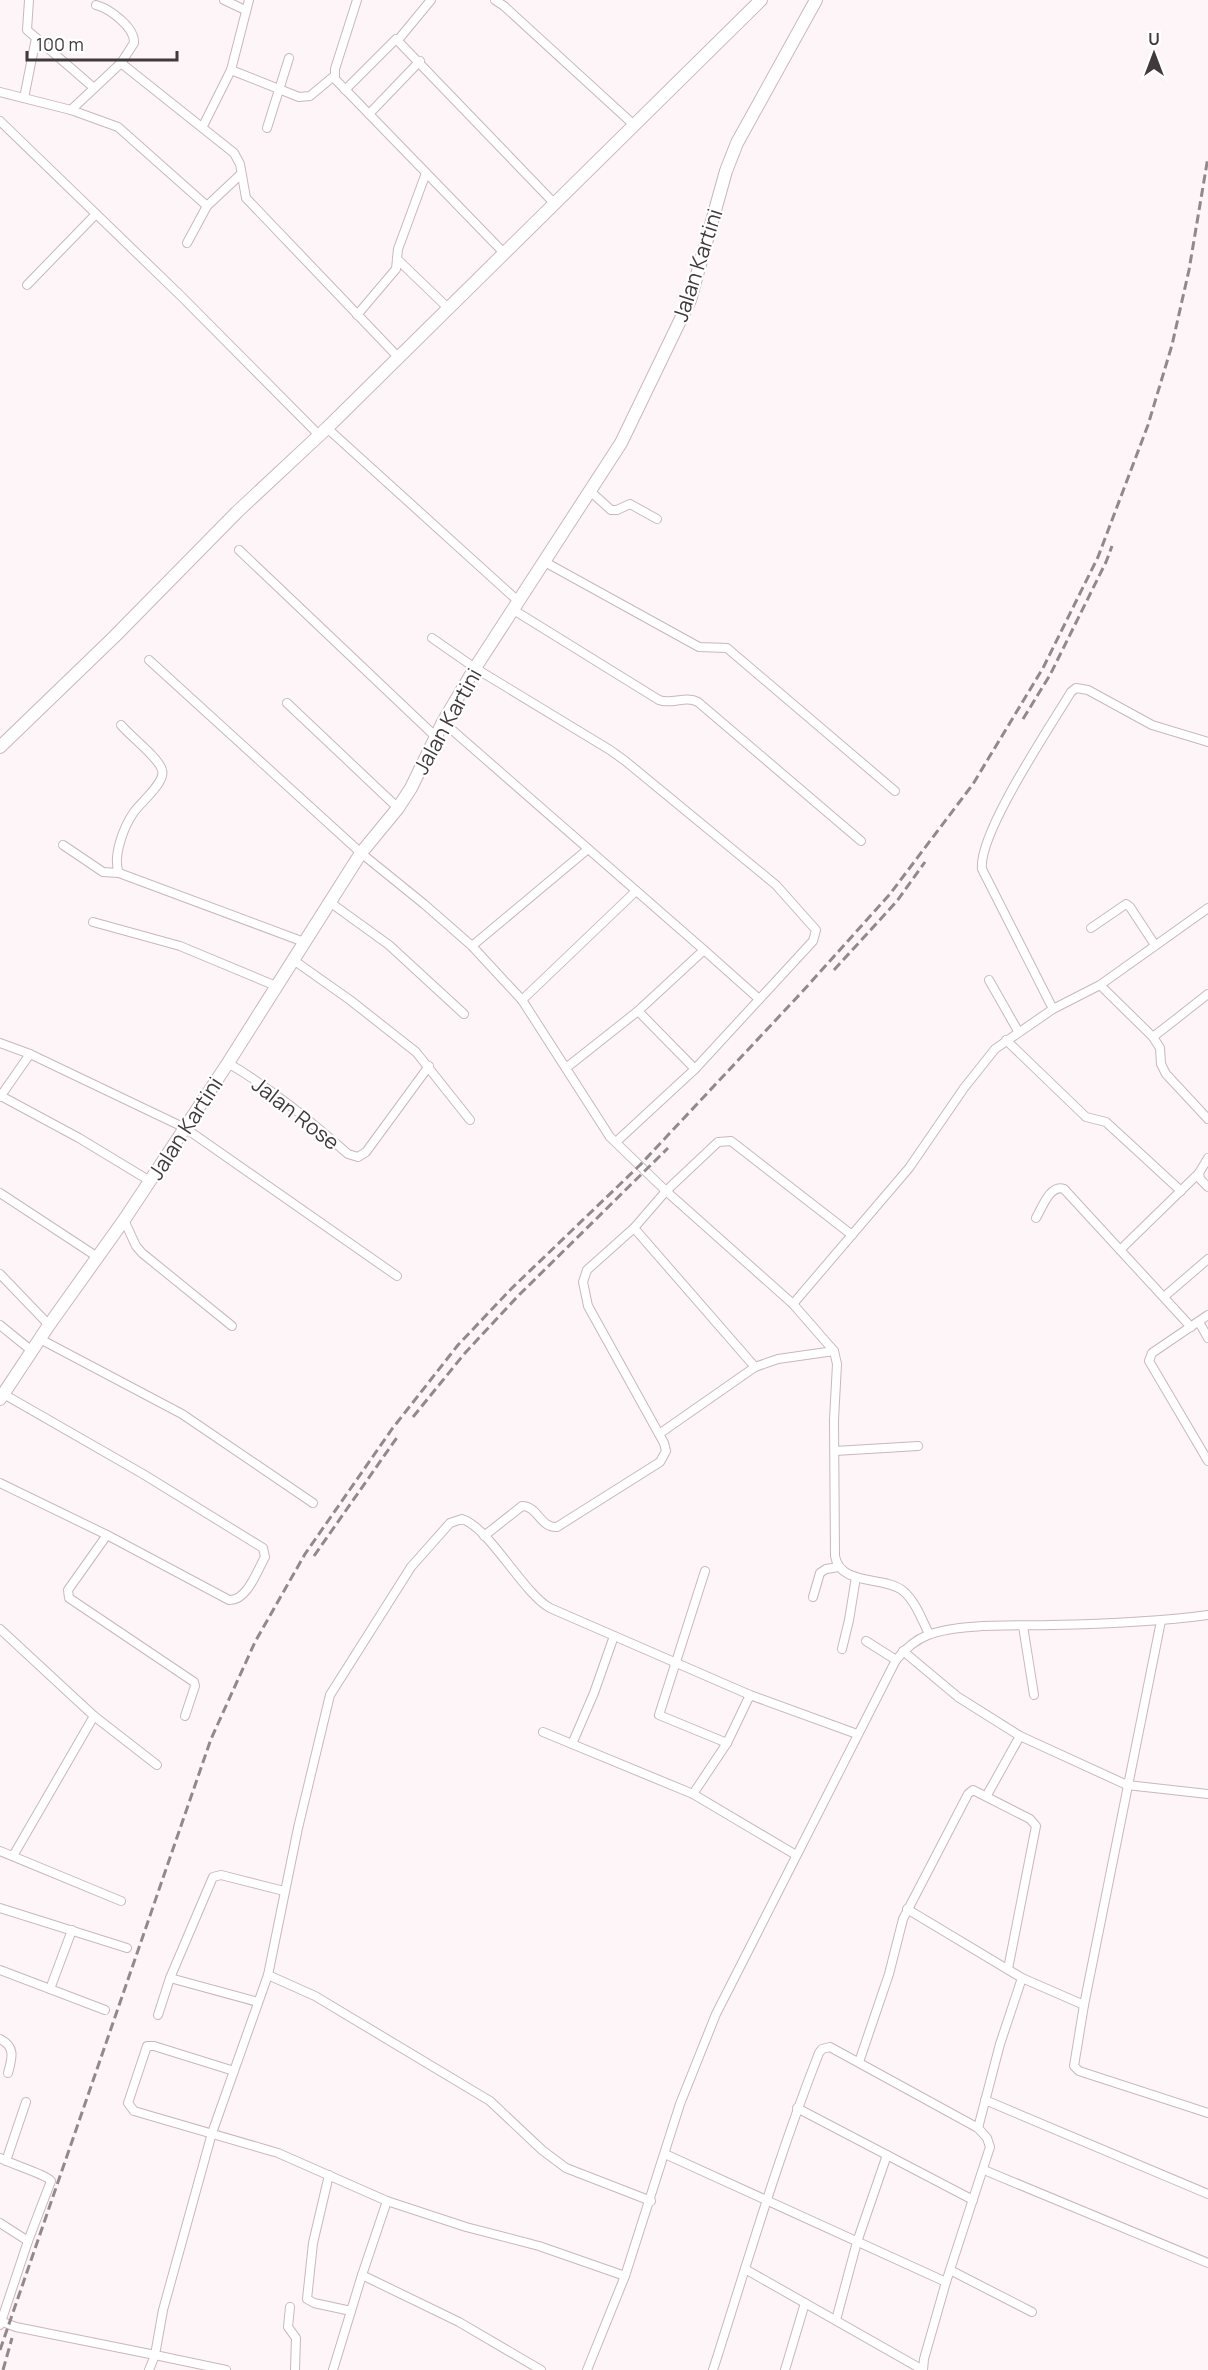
<svg xmlns="http://www.w3.org/2000/svg" width="1208" height="2370" viewBox="0 0 1208 2370" font-family="Manrope,sans-serif">
	<rect width="100%" height="100%" fill="#fdf5f7"/>
	<g fill="none" stroke-linecap="round" stroke-linejoin="round">
		<g stroke="#cab7bc" stroke-width="10">
			<g id="street">
				<polyline points="29,0 27,30 94,88"/>
				<polyline points="224,0 245,10"/>
				<polyline points="357,0 335,69 335,79 504,253"/>
				<polyline points="495,0 504,6 634,125"/>
				<polyline points="398,40 431,0"/>
				<polyline points="121,63 234,153 240,164 246,198 398,357"/>
				<polyline points="231,70 299,97 310,96 334,76"/>
				<polyline points="345,90 396,39 554,203"/>
				<polyline points="0,92 71,110 118,127 207,206"/>
				<polyline points="24,98 36,38"/>
				<path d="M71,110L121,63L134,43C135,27 110,9 96,5"/>
				<polyline points="369,114 420,61"/>
				<polyline points="0,121 181,296 319,435"/>
				<polyline points="203,126 231,70 249,0"/>
				<polyline points="267,128 289,58"/>
				<polyline points="187,243 207,206 241,174"/>
				<polyline points="397,259 448,308"/>
				<polyline points="27,285 96,214"/>
				<polyline points="357,315 396,269 398,249 426,173"/>
				<polyline points="327,428 518,601"/>
				<polyline points="590,491 611,510 617,510 630,504 657,519"/>
				<polyline points="239,550 436,737"/>
				<polyline points="543,561 699,647 727,648 895,791"/>
				<path d="M512,609L659,700C672,705 685,695 698,702L861,841"/>
				<polyline points="432,638 475,668 610,750 624,760 776,885 816,930 813,941 695,1069 616,1142"/>
				<path d="M149,660L361,853L424,904L472,946L522,1000L610,1137L666,1191L793,1304L834,1351L837,1364L834,1420L835,1556C840,1586 883,1576 902,1590C915,1600 922,1620 929,1634"/>
				<polyline points="287,703 398,808"/>
				<polyline points="443,722 704,950 638,1011 566,1068"/>
				<path d="M121,725C130,736 159,758 162,770C166,782 141,802 134,812C124,826 112,857 119,873L304,942"/>
				<polyline points="63,845 103,872 119,873"/>
				<polyline points="331,903 389,945 464,1014"/>
				<polyline points="93,922 180,946 276,986"/>
				<polyline points="1091,928 1126,904 1130,907 1155,945"/>
				<polyline points="472,946 588,849"/>
				<polyline points="704,950 759,999"/>
				<polyline points="292,959 350,1000 416,1052 470,1120"/>
				<polyline points="989,980 1018,1031"/>
				<polyline points="1100,985 1153,1037 1160,1048 1161,1064 1166,1074 1208,1119"/>
				<polyline points="522,1000 636,891"/>
				<path d="M1053,1009L982,869C978,834 1050,727 1071,692L1076,688L1088,690L1152,725L1208,742"/>
				<polyline points="638,1011 695,1069"/>
				<polyline points="1153,1037 1208,994"/>
				<polyline points="1006,1040 1086,1117 1106,1122 1181,1191"/>
				<polyline points="0,1043 30,1054 185,1128 397,1276"/>
				<path d="M228,1063C272,1089 309,1120 348,1154L358,1157L366,1152L429,1066"/>
				<polyline points="1,1096 79,1138 150,1181"/>
				<polyline points="0,1097 30,1054"/>
				<polyline points="1208,1158 1199,1173 1200,1179 1208,1187"/>
				<polyline points="0,1193 99,1258"/>
				<path d="M1036,1218C1042,1208 1050,1184 1064,1189L1191,1327"/>
				<polyline points="124,1220 136,1246 142,1253 232,1326"/>
				<polyline points="634,1228 755,1367"/>
				<polyline points="1120,1250 1199,1173"/>
				<polyline points="0,1274 49,1325"/>
				<polyline points="1165,1296 1208,1259"/>
				<polyline points="793,1304 909,1168 964,1088 995,1049 1053,1009 1100,985 1208,908"/>
				<polyline points="1208,1315 1152,1353 1149,1361 1208,1461"/>
				<polyline points="1199,1322 1208,1338"/>
				<polyline points="0,1325 32,1351"/>
				<polyline points="40,1339 182,1414 313,1503"/>
				<polyline points="659,1434 755,1367 778,1359 834,1351"/>
				<polyline points="835,1451 918,1446"/>
				<path d="M0,1483L107,1535L229,1600C247,1601 257,1571 265,1557L263,1548L143,1474L0,1392"/>
				<polyline points="107,1535 68,1590 69,1598 194,1682 195,1686 185,1716"/>
				<path d="M484,1536L522,1506C538,1506 540,1528 557,1527L660,1462L666,1451L664,1443L588,1306L583,1282L587,1270L634,1228L666,1191L718,1142L731,1141L852,1235"/>
				<polyline points="705,1571 659,1715 727,1743"/>
				<polyline points="813,1597 820,1573 826,1569 839,1567"/>
				<polyline points="1161,1621 1084,2005 1074,2066 1079,2071 1208,2113"/>
				<polyline points="1023,1626 1034,1695"/>
				<polyline points="0,1629 94,1716 157,1765"/>
				<polyline points="866,1641 896,1660"/>
				<polyline points="842,1649 849,1620 856,1577"/>
				<polyline points="903,1651 958,1697 1020,1736 1127,1785 1208,1794"/>
				<polyline points="543,1732 693,1794 796,1855"/>
				<polyline points="572,1744 594,1693 614,1636"/>
				<polyline points="693,1794 727,1743 750,1695"/>
				<polyline points="987,1795 1020,1736"/>
				<polyline points="0,1851 121,1901"/>
				<polyline points="13,1856 94,1716"/>
				<polyline points="0,1908 127,1948"/>
				<polyline points="907,1909 1022,1978 1084,2005"/>
				<polyline points="0,1970 105,2010"/>
				<polyline points="268,1975 315,1996 490,2101 542,2150 566,2168 651,2201"/>
				<polyline points="170,1978 258,2002"/>
				<polyline points="50,1989 72,1930"/>
				<polyline points="158,2015 170,1978 213,1877 221,1875 284,1891"/>
				<path d="M0,2039C16,2047 12,2058 8,2073"/>
				<polyline points="859,2062 889,1974 903,1919 968,1794 973,1790 1030,1819 1036,1826 1008,1969"/>
				<polyline points="234,2071 154,2046 147,2046 128,2103 134,2111 278,2153 387,2201 466,2227 539,2246 625,2276"/>
				<polyline points="985,2100 1208,2194"/>
				<polyline points="797,2108 973,2200"/>
				<polyline points="978,2128 1000,2044 1022,1978"/>
				<polyline points="665,2154 946,2282"/>
				<path d="M0,2158C11,2164 47,2175 51,2181L28,2241L0,2325"/>
				<polyline points="6,2161 26,2102"/>
				<polyline points="984,2170 1208,2263"/>
				<polyline points="329,2175 313,2243 307,2299 314,2303 351,2311"/>
				<polyline points="0,2223 28,2241"/>
				<polyline points="745,2269 923,2370"/>
				<polyline points="950,2270 1032,2312"/>
				<polyline points="362,2275 459,2322 541,2370"/>
				<polyline points="290,2307 288,2327 296,2338 295,2370"/>
				<polyline points="836,2320 857,2242 887,2155"/>
				<polyline points="0,2321 16,2327 155,2355 149,2370"/>
				<path d="M226,2370L155,2355L163,2310L212,2133L268,1975L298,1828L330,1695L411,1567L450,1523L462,1519C489,1527 522,1592 550,1608L750,1695L857,1734"/>
				<polyline points="333,2370 362,2275 387,2201"/>
				<path d="M587,2370L625,2276L680,2104L716,2014L896,1660C905,1649 915,1640 928,1635C958,1623 1019,1626 1052,1625C1104,1624 1156,1622 1208,1615"/>
				<path d="M713,2370C747,2264 778,2157 819,2053L822,2049L830,2047L978,2128L987,2138L990,2147L946,2282L924,2359L923,2370"/>
				<polyline points="785,2370 805,2303"/>
			</g>
		</g>
		<g stroke="#cab7bc" stroke-width="14">
			<g id="secondary">
				<polyline points="0,747 114,637 237,512 327,428 761,0"/>
				<polyline points="0,1399 49,1325 124,1220 228,1063 361,853 398,808 411,788 443,722 475,668 621,443 690,300 726,171 737,143 816,0"/>
			</g>
		</g>
		<use href="#street" stroke="#fff" stroke-width="8"/>
		<use href="#secondary" stroke="#fff" stroke-width="12"/>
		<g stroke="#91898b" stroke-width="3" stroke-dasharray="9 4.5" stroke-linecap="butt">
			<polyline points="1023,719 1050,675 1106,562 1112,546"/>
			<polyline points="834,970 897,901 925,862"/>
			<polyline points="413,1417 465,1353 518,1296 668,1148"/>
			<polyline points="314,1556 398,1436"/>
			<polyline points="0,2350 211,1739 255,1642 305,1554 392,1429 458,1345 511,1289 640,1165 802,992 890,894 973,784 1043,668 1098,557 1148,425 1172,345 1189,270 1208,157"/>
			<polyline points="3,2370 12,2338"/>
		</g>
	</g>
	<g text-anchor="middle" dominant-baseline="central" stroke-width="4.5" stroke-linejoin="round" paint-order="stroke">
		<g font-size="21" fill="#41393b" stroke="#fff">
			<text transform="translate(697 265) rotate(-72)">Jalan Kartini</text>
			<text transform="translate(447 721) rotate(-61)">Jalan Kartini</text>
			<text transform="translate(296 1113) rotate(38)">Jalan Rose</text>
			<text transform="translate(185 1128) rotate(-57)">Jalan Kartini</text>
		</g>
	</g>
	<g transform="translate(1154 54)" stroke="#ffffff" stroke-width="4.5" paint-order="stroke">
	<path d="M0-4.5L10 22L0 15L-10 22Z" fill="#41393b"/>
	<text y="-9" font-size="16" font-weight="bold" text-anchor="middle" fill="#41393b">U</text>
	</g>
	<path d="M27 51v9h150v-9" fill="none" stroke="#41393b" stroke-width="3"/>
	<text x="36" y="51" font-size="18" fill="#41393b" stroke="#ffffff" stroke-width="4.5" paint-order="stroke">100 m</text>
</svg>
